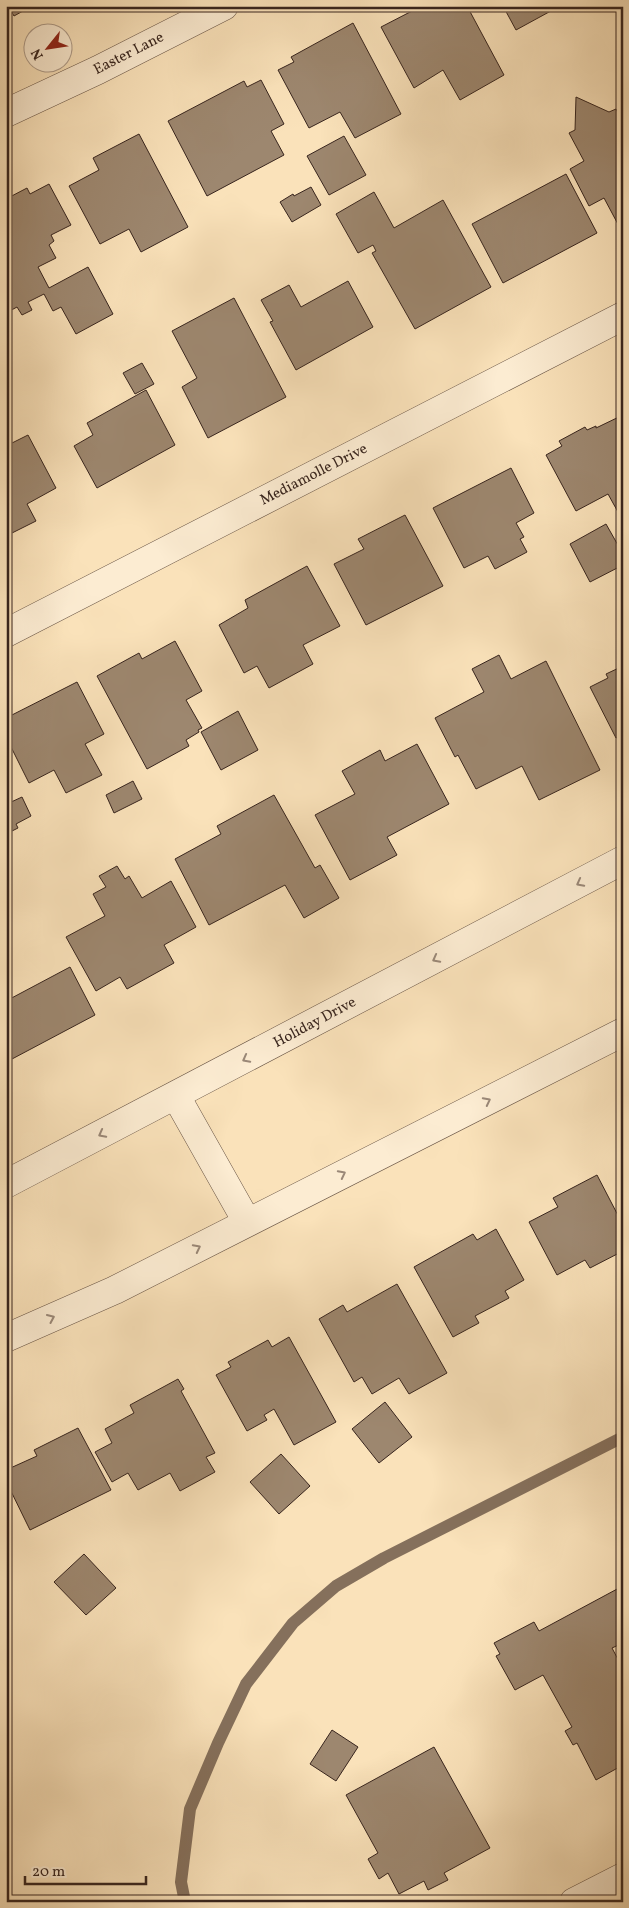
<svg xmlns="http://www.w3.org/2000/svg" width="629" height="1908" viewBox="0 0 629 1908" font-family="Vollkorn,serif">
	<rect width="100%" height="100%" fill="#fae2ba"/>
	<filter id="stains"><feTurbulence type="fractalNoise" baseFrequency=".004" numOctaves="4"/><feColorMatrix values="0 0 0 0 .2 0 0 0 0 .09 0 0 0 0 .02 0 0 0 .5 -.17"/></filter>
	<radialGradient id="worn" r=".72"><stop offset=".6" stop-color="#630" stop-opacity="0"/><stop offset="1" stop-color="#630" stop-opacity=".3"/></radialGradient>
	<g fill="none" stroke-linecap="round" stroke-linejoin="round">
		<polyline stroke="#85705c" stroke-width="12" points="185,1902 181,1882 190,1809 218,1743 246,1684 293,1623 336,1586 384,1558 623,1437"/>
	</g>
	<g fill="#9d876f" stroke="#38251e">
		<polygon points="8,6 32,6 14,16"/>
		<polygon points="409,6 467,6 504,75 460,100 443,70 414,88 381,27 412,11"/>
		<polygon points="503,6 560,6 516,30"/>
		<polygon points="353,23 401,114 355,138 340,112 309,128 278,70 294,62 291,57"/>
		<polygon points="261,80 284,124 271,131 284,155 207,196 168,121 244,81 247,87"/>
		<polygon points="576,97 609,112 616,109 623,122 623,227 620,228 604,198 589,206 570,169 584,161 569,133 575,130"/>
		<polygon points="139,134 188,227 141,252 129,229 100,244 69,186 99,170 93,158"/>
		<polygon points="344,136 366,175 329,195 307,156"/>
		<polygon points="566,174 597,233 503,283 472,224"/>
		<polygon points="49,184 71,225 51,235 54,241 49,245 56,258 38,267 49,288 88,267 113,314 76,334 61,307 53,311 44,294 28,302 32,310 22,315 17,307 6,313 6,199 27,188 30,194"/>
		<polygon points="311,187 321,205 292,222 280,202 293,194 294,196"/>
		<polygon points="374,192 394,228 443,200 491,287 415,329 372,253 376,251 373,245 358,253 336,214"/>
		<polygon points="348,281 373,327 296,370 270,322 273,321 261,300 289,285 301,307"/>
		<polygon points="234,298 286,397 208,438 182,387 197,378 172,331"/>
		<polygon points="142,363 154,384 135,394 123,373"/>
		<polygon points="146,390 175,445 97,488 74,446 93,435 87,423"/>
		<polygon points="623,415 623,521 608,494 576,511 546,455 562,446 559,441 585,427 587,430 596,426 596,428"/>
		<polygon points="28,435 56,488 27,504 36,521 6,536 6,446"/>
		<polygon points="511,468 534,513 516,523 524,537 520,539 527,552 495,569 488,556 464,568 433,508"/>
		<polygon points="405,515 443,586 366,625 334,564 364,549 358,539"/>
		<polygon points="606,524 623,554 623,565 590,582 570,544"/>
		<polygon points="307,566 340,626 303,645 313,664 269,688 257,666 244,673 219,625 248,608 245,600"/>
		<polygon points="175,641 202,691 186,700 202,728 198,730 199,732 186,740 189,746 147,769 97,676 139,653 142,659"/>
		<polygon points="499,655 511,679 546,661 600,770 539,800 522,766 476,789 458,755 455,757 435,718 484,692 472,669"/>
		<polygon points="623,666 623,734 616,738 590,687 608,678 606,674"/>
		<polygon points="77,682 104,734 85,744 102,775 66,793 54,770 29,783 6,737 6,718"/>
		<polygon points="238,711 258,750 221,770 201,732"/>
		<polygon points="417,744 449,804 387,837 397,855 350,880 315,815 355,794 342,771 380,750 385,761"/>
		<polygon points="133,781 142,799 114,813 106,795"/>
		<polygon points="274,795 315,868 320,865 339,898 304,918 285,885 209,925 175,859 221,834 217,826"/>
		<polygon points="6,797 9,803 22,797 31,816 16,824 18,828 6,834"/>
		<polygon points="117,866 125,879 129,876 142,898 171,881 196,927 164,945 174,963 127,989 120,977 96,991 66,937 105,916 93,894 106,887 99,876"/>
		<polygon points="70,967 95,1015 12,1059 6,1049 6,1001"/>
		<polygon points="597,1175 623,1225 623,1251 590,1268 585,1260 557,1275 529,1222 558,1207 553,1198"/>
		<polygon points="496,1229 524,1280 505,1291 509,1298 475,1316 479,1323 453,1337 414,1267 473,1234 477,1240"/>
		<polygon points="397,1284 447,1373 409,1394 399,1378 372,1394 362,1377 354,1382 319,1319 343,1305 347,1312"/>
		<polygon points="289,1337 336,1422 294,1445 274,1409 264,1415 267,1420 247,1431 216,1375 231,1367 228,1362 268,1340 272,1347"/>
		<polygon points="178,1379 184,1389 181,1391 215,1453 206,1457 215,1472 180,1491 170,1473 138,1490 128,1473 112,1482 95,1452 112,1443 105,1429 134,1413 130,1405"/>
		<polygon points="385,1402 412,1437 379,1463 352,1429"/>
		<polygon points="78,1428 111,1490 30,1530 6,1481 6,1470 37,1456 34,1450"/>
		<polygon points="281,1454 310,1486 279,1514 250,1482"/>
		<polygon points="84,1554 116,1588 86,1615 54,1582"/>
		<polygon points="619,1588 623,1594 623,1643 612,1648 621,1665 623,1664 623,1765 596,1780 577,1743 573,1745 565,1731 572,1727 543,1675 515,1690 496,1656 500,1654 494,1643 534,1622 539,1631"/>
		<polygon points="332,1730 358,1747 336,1781 310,1764"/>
		<polygon points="434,1747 490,1848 444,1873 448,1880 428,1890 424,1881 399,1894 388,1873 379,1879 368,1859 378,1853 346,1795"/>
	</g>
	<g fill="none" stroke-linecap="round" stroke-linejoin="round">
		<g stroke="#685445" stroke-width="29">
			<g id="minor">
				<polyline points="6,113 98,70 224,6"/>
				<polyline points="6,633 623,316"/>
				<polyline points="574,1902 623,1877"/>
			</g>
		</g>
		<g stroke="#685445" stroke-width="29">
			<g id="tertiary">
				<polyline points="176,1096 247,1222"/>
				<polyline points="6,1184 623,860"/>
				<polyline points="6,1338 115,1290 623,1032"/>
			</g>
		</g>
		<use href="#minor" stroke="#fcecd2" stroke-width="28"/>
		<use href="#tertiary" stroke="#fcecd2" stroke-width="28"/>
	</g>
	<defs><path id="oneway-chevron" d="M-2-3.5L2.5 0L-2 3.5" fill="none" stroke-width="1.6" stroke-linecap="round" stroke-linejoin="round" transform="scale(1.25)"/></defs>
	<g stroke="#9a8878">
		<use href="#oneway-chevron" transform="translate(580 883) rotate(152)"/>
		<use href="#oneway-chevron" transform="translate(436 959) rotate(152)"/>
		<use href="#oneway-chevron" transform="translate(246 1059) rotate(152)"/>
		<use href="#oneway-chevron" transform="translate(487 1101) rotate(-27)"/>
		<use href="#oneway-chevron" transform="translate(102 1134) rotate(152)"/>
		<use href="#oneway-chevron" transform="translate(342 1174) rotate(-27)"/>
		<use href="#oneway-chevron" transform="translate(197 1248) rotate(-27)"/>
		<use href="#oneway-chevron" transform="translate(51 1318) rotate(-24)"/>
	</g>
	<g text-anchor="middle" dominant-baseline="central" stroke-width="4" stroke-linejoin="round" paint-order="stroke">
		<g font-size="15" fill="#38251e" stroke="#fcecd2">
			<text transform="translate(129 54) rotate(-27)">Easter Lane</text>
			<text transform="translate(314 475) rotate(-27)">Mediamolle Drive</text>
			<text transform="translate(315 1023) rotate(-28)">Holiday Drive</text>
		</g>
	</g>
	<rect width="629" height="1908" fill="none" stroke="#fae2ba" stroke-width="25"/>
	<rect x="8" y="8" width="614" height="1893" fill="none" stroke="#38251e" stroke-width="2.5"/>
	<rect x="12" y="12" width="604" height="1883" fill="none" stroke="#38251e"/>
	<g transform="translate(48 48) rotate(240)"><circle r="24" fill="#fcecd2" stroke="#ae9c8a"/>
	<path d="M0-4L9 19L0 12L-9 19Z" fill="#8f2418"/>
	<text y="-8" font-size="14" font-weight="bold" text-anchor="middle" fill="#38251e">N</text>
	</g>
	<path d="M25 1876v8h121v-8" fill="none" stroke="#38251e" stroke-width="2.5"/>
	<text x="32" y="1876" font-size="15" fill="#38251e" stroke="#fcecd2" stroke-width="4" paint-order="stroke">20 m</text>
	<rect width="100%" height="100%" filter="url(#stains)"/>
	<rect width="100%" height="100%" fill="url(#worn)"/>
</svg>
